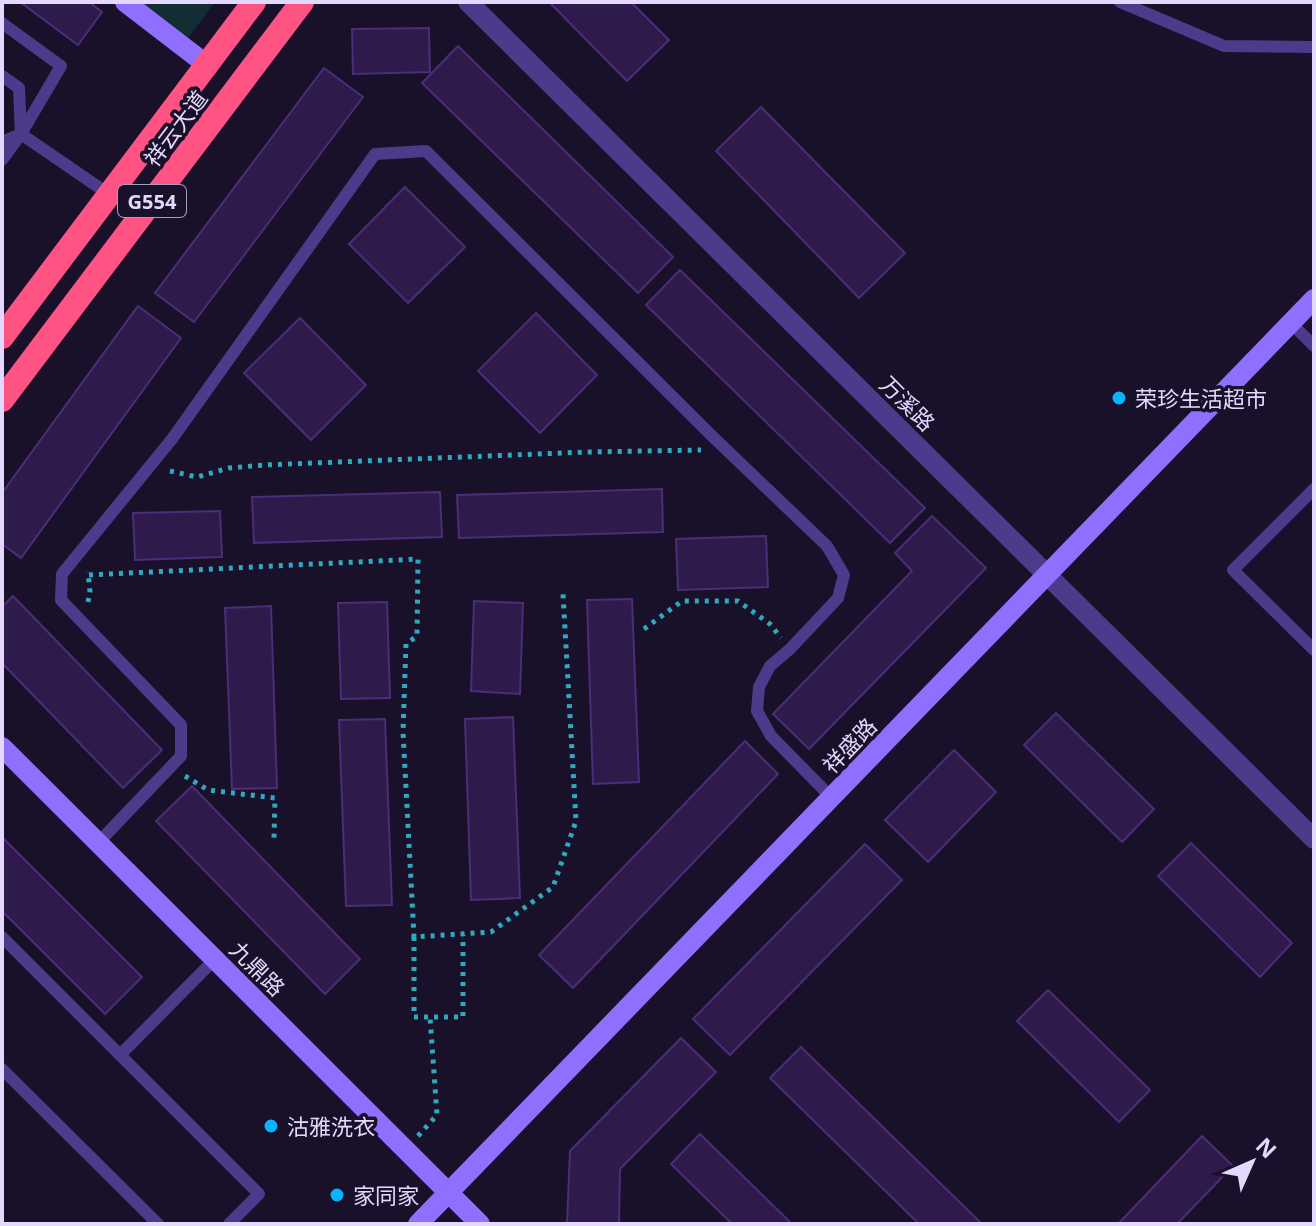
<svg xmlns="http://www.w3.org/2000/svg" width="1316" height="1226" viewBox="0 0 1316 1226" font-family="'Open Sans','Noto Sans SC',sans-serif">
	<rect width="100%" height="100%" fill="#19102a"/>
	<polygon fill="#122e34" points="139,2 215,2 188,38"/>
	<g fill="#2f1b4b" stroke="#4b2d78" stroke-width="2">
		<polygon points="20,2 89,2 102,12 78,45"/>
		<polygon points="549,2 631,2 669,40 627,81"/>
		<polygon points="429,28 430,72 353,74 352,29"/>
		<polygon points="458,46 673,257 638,293 422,83"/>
		<polygon points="324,68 363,97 194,322 155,293"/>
		<polygon points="761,107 905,253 859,298 716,151"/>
		<polygon points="405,187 465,247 408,303 349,244"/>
		<polygon points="680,270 925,508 890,543 646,305"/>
		<polygon points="138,306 181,338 21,558 2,544 2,493"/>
		<polygon points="536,313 597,375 540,433 478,371"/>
		<polygon points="300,318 366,385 311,440 244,373"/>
		<polygon points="662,489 663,532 459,538 457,495"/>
		<polygon points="440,492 442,537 254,543 252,497"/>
		<polygon points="220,511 222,557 135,560 133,513"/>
		<polygon points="932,516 986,568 809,749 773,714 912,571 895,553"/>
		<polygon points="766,536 768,587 678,590 676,539"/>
		<polygon points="13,596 162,750 123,788 2,663 2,607"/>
		<polygon points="632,599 639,782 593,784 587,600"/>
		<polygon points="474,601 523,603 520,694 471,691"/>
		<polygon points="387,602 390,698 341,699 338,603"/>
		<polygon points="271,606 277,788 232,789 225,608"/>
		<polygon points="1056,713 1154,809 1122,842 1024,745"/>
		<polygon points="513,717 520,898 471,900 465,719"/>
		<polygon points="385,719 392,905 346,906 339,720"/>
		<polygon points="745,741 778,774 573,988 539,955"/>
		<polygon points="954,750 996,792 928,862 885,820"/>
		<polygon points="192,786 360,959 325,994 156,821"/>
		<polygon points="2,837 142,977 105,1014 2,911"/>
		<polygon points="1191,843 1292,943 1260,977 1158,876"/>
		<polygon points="865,844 902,880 730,1055 693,1019"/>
		<polygon points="1048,990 1150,1090 1119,1122 1017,1021"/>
		<polygon points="681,1038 716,1072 620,1169 619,1224 567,1224 570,1151"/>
		<polygon points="801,1047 982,1224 919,1224 770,1078"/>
		<polygon points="700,1134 792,1224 732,1224 671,1164"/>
		<polygon points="1202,1136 1233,1166 1177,1224 1118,1224"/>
	</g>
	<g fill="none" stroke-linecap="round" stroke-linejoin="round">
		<g stroke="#2daabf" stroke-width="5" stroke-dasharray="4 6" stroke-linecap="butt">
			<polyline points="170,471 197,477 229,468 264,465 587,452 701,450"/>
			<polyline points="89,575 418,559 417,636 406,644 403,732 414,937 491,932 553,887 576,821 563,594"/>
			<polyline points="88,602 90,592 88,572"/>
			<polyline points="644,629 682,601 738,601 770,624 781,638"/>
			<polyline points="185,776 208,790 275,798 274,838"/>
			<polyline points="414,937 414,1017 463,1017 463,935"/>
			<polyline points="418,1136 437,1115 430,1017"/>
		</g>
		<g stroke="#4d3a8a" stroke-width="12">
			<polyline points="1120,2 1224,46 1314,47"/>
			<polyline points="2,23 61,66 21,134 2,160"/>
			<polyline points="2,76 19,88 21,134 2,142"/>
			<polyline points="21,134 110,195"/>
			<polyline points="1291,323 1314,346"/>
			<polyline points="1314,489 1233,570 1314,650"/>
			<polyline points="98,843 181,756 181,725 61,600 62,574 172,439 375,154 426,151 711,435 827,546 844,575 838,598 790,649 770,666 759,687 757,711 771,736 831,797"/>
			<polyline points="2,937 259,1194 229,1224"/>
			<polyline points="120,1055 215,959"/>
			<polyline points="2,1069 158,1224"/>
		</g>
		<polyline stroke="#4d3a8a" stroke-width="20" points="468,2 1314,839"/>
		<g stroke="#906fff" stroke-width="20">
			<polyline points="125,2 207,65"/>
			<polyline points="2,747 480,1224"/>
			<polyline points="418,1224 1314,299"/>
		</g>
		<g stroke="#ff5383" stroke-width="24">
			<polyline points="2,337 254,2"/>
			<polyline points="2,400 302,2"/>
		</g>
	</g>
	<g fill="#04b4ff" stroke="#19102a" stroke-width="3">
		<circle cx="1119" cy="398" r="8"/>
		<circle cx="271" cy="1126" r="8"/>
		<circle cx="337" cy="1195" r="8"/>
	</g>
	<g text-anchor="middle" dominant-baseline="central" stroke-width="7" stroke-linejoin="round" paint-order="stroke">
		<rect fill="#19102a" stroke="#a89cbf" stroke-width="2" x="118" y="185" width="68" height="32" rx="6"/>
		<g font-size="20" font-weight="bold" fill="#e5d8ff">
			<text x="152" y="201">G554</text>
		</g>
		<g font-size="22" fill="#e5d8ff" stroke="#19102a">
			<text transform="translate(175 128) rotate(-53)">祥云大道</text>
			<text transform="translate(908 403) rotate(45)">万溪路</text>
			<text transform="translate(849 745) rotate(-46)">祥盛路</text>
			<text transform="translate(258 968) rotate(45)">九鼎路</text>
		</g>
		<g font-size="22" fill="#e5d8ff" stroke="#19102a" text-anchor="start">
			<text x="1135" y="398">荣珍生活超市</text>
			<text x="287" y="1126">沽雅洗衣</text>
			<text x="353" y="1195">家同家</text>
		</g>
	</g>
	<rect width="1316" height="1226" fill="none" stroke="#e5d8ff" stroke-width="8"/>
	<g transform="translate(1252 1162) rotate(45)" stroke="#19102a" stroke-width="6" paint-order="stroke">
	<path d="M0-6L14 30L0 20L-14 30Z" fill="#e5d8ff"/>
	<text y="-12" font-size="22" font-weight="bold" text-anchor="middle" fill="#e5d8ff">N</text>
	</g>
</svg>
